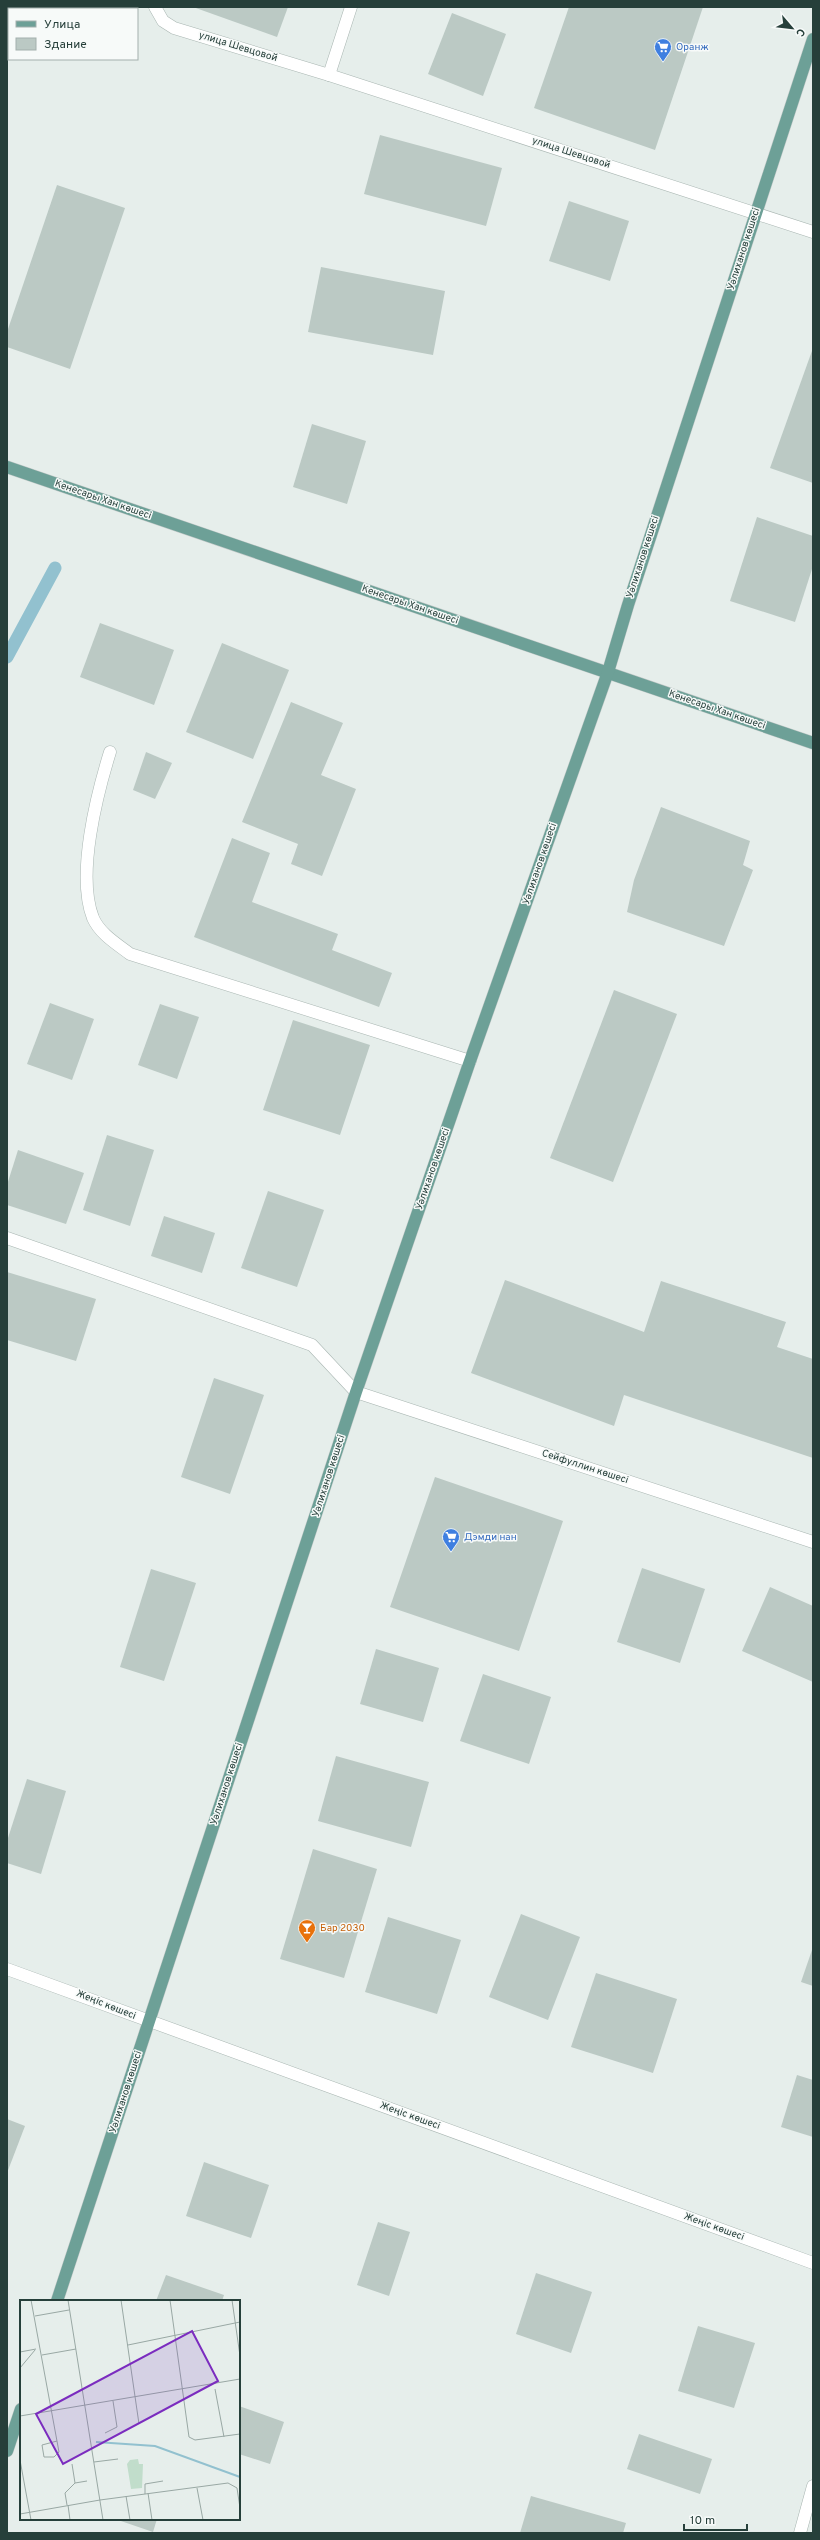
<svg xmlns="http://www.w3.org/2000/svg" width="820" height="2540" viewBox="0 0 820 2540" font-family="Overpass,sans-serif">
	<rect width="100%" height="100%" fill="#e6eeeb"/>
	<g fill="none" stroke-linecap="round" stroke-linejoin="round">
		<polyline stroke="#92c1cf" stroke-width="13" points="7,657 55,568"/>
	</g>
	<g fill="#bbc9c4">
		<polygon points="193,7 288,7 277,37"/>
		<polygon points="569,7 703,7 655,150 534,108"/>
		<polygon points="452,13 506,34 483,96 428,74"/>
		<polygon points="380,135 502,168 486,226 364,194"/>
		<polygon points="57,185 125,208 70,369 7,347 7,332"/>
		<polygon points="569,201 629,221 610,281 549,261"/>
		<polygon points="321,267 445,291 433,355 308,332"/>
		<polygon points="813,348 813,483 770,468"/>
		<polygon points="312,424 366,441 347,504 293,487"/>
		<polygon points="757,517 813,536 813,566 795,622 730,601"/>
		<polygon points="100,623 174,650 154,705 80,677"/>
		<polygon points="222,643 289,670 253,759 186,732"/>
		<polygon points="291,702 343,723 321,775 356,789 322,876 291,864 298,844 242,822"/>
		<polygon points="146,752 172,763 155,799 133,790"/>
		<polygon points="661,807 750,841 743,865 753,870 724,946 627,912 634,880"/>
		<polygon points="232,838 270,853 252,902 338,934 332,950 392,973 379,1007 194,937"/>
		<polygon points="614,990 677,1014 613,1182 550,1158"/>
		<polygon points="50,1003 94,1019 72,1080 27,1064"/>
		<polygon points="160,1004 199,1017 177,1079 138,1065"/>
		<polygon points="293,1020 370,1045 340,1135 263,1110"/>
		<polygon points="107,1135 154,1150 130,1226 83,1210"/>
		<polygon points="18,1150 84,1173 66,1224 7,1205 7,1185"/>
		<polygon points="268,1191 324,1210 297,1287 241,1268"/>
		<polygon points="164,1216 215,1233 202,1273 151,1256"/>
		<polygon points="7,1272 96,1299 76,1361 7,1340"/>
		<polygon points="505,1280 644,1332 661,1281 786,1322 777,1347 813,1359 813,1458 624,1395 614,1426 471,1373"/>
		<polygon points="214,1378 264,1395 230,1494 181,1477"/>
		<polygon points="435,1477 563,1521 519,1651 390,1607"/>
		<polygon points="642,1568 705,1589 680,1663 617,1642"/>
		<polygon points="151,1569 196,1583 164,1681 120,1667"/>
		<polygon points="770,1587 813,1606 813,1682 742,1651"/>
		<polygon points="376,1649 439,1668 423,1722 360,1704"/>
		<polygon points="483,1674 551,1697 529,1764 460,1741"/>
		<polygon points="336,1756 429,1782 411,1847 318,1821"/>
		<polygon points="27,1779 66,1791 41,1874 7,1863 7,1841"/>
		<polygon points="313,1849 377,1869 344,1978 280,1959"/>
		<polygon points="521,1914 580,1937 548,2020 489,1997"/>
		<polygon points="388,1917 461,1940 437,2014 365,1992"/>
		<polygon points="813,1947 813,1986 801,1982"/>
		<polygon points="596,1973 677,1999 653,2073 571,2047"/>
		<polygon points="797,2075 813,2080 813,2137 781,2127"/>
		<polygon points="7,2119 25,2126 7,2173"/>
		<polygon points="204,2162 269,2185 251,2238 186,2216"/>
		<polygon points="378,2222 410,2232 389,2296 357,2285"/>
		<polygon points="536,2273 592,2292 571,2353 516,2334"/>
		<polygon points="166,2275 224,2295 222,2301 156,2301"/>
		<polygon points="698,2326 755,2343 734,2408 678,2391"/>
		<polygon points="239,2406 284,2422 270,2464 239,2454"/>
		<polygon points="639,2434 712,2459 700,2494 627,2469"/>
		<polygon points="531,2496 626,2523 623,2533 520,2533"/>
		<polygon points="115,2519 157,2519 153,2532"/>
	</g>
	<g fill="none" stroke-linecap="round" stroke-linejoin="round">
		<g stroke="#a9b6b2" stroke-width="13">
			<g id="minor">
				<polyline points="155,7 163,21 174,28 329,75 813,232"/>
				<polyline points="329,75 351,7"/>
				<path d="M110,752C97,794 76,875 93,918C100,934 117,944 130,954L470,1061"/>
				<polyline points="7,1238 312,1345 356,1392 813,1542"/>
				<polyline points="7,1969 813,2263"/>
				<polyline points="800,2533 813,2486"/>
			</g>
		</g>
		<g stroke="#c2c9c8" stroke-width="13">
			<g id="major">
				<polyline points="7,467 813,743"/>
				<polyline points="57,2301 356,1392 470,1061 608,672 628,605 813,39"/>
				<polyline points="7,2451 21,2409"/>
			</g>
		</g>
		<use href="#minor" stroke="#fff" stroke-width="12"/>
		<use href="#major" stroke="#6da097" stroke-width="12"/>
	</g>
	<defs>
		<g id="supermarket-pin" transform="scale(0.9)"><path d="M0 17L-7.5 6A9.5 9.5 0 1 1 7.5 6Z" fill="#3f7fe0" stroke="#f7faf9"/><path d="M-6-5.5h2.5l.6 2H6L4.5 2H-2.5L-4.4-4H-6ZM-1.5 3.2a1.3 1.3 0 1 0 .1 0ZM3 3.2a1.3 1.3 0 1 0 .1 0Z" fill="#fff"/></g>
		<g id="bar-pin" transform="scale(0.9)"><path d="M0 17L-7.5 6A9.5 9.5 0 1 1 7.5 6Z" fill="#e8710a" stroke="#f7faf9"/><path d="M-6-5H6L.8 .8V4.5H3.5V6h-7V4.5H-.8V.8Z" fill="#fff"/></g>
	</defs>
	<g fill-rule="evenodd">
		<use href="#supermarket-pin" x="663" y="47"/>
		<use href="#supermarket-pin" x="451" y="1537"/>
		<use href="#bar-pin" x="307" y="1928"/>
	</g>
	<g text-anchor="middle" dominant-baseline="central" stroke-width="3" stroke-linejoin="round" paint-order="stroke">
		<g font-size="10" fill="#263f3a" stroke="#f7faf9">
			<text transform="translate(238 47) rotate(17)">улица Шевцовой</text>
			<text transform="translate(571 153) rotate(18)">улица Шевцовой</text>
			<text transform="translate(744 249) rotate(-72)">Уәлиханов көшесі</text>
			<text transform="translate(103 500) rotate(19)">Кенесары Хан көшесі</text>
			<text transform="translate(643 557) rotate(-72)">Уәлиханов көшесі</text>
			<text transform="translate(410 605) rotate(19)">Кенесары Хан көшесі</text>
			<text transform="translate(717 710) rotate(19)">Кенесары Хан көшесі</text>
			<text transform="translate(540 864) rotate(-71)">Уәлиханов көшесі</text>
			<text transform="translate(433 1169) rotate(-71)">Уәлиханов көшесі</text>
			<text transform="translate(585 1467) rotate(18)">Сейфуллин көшесі</text>
			<text transform="translate(329 1476) rotate(-72)">Уәлиханов көшесі</text>
			<text transform="translate(227 1784) rotate(-72)">Уәлиханов көшесі</text>
			<text transform="translate(106 2005) rotate(22)">Жеңіс көшесі</text>
			<text transform="translate(126 2092) rotate(-72)">Уәлиханов көшесі</text>
			<text transform="translate(410 2116) rotate(20)">Жеңіс көшесі</text>
			<text transform="translate(714 2227) rotate(20)">Жеңіс көшесі</text>
		</g>
		<g font-size="10" fill="#366cbe" stroke="#f7faf9" text-anchor="start">
			<text x="676" y="47">Оранж</text>
			<text x="464" y="1537">Дэмди нан</text>
		</g>
		<g font-size="10" fill="#c56008" stroke="#f7faf9" text-anchor="start">
			<text x="320" y="1928">Бар 2030</text>
		</g>
	</g>
	<g transform="translate(20 2300)">
		<rect width="220" height="220" fill="#e6eeeb"/>
		<path d="M118,159L119,164H123L122,188L111,189L107,164L110,160Z" fill="#c1ddcb"/>
		<path fill="none" stroke="#92c1cf" stroke-width="2" d="M76,142L135,146L220,177"/>
		<path fill="none" stroke="#99a8a4" stroke-width="1" d="M11,0L39,152L34,157H24L22,145L37,141M48,0L83,220M101,0L119,124M150,0L169,137L175,140L220,134M212,0L220,56M15,16L49,10M108,45L220,22M0,52L16,49M22,55L56,49M0,68L15,50M195,89L204,137M0,116L220,79M85,133L97,127L93,101M0,160L11,220M74,162L98,159M55,183L67,181M177,188L183,220M128,193L132,220M125,194V184L143,181M106,196L110,220M47,205L45,193L55,183L52,164M48,205L50,220M0,214L80,200L208,183L217,188L220,208"/>
		<path fill="#7b2cbf" fill-opacity="0.15" stroke="#7b2cbf" stroke-width="2" d="M172,31L198,81L43,164L16,114Z"/>
		<rect width="220" height="220" fill="none" stroke="#263f3a" stroke-width="2"/>
	</g>
	<rect width="820" height="2540" fill="none" stroke="#263f3a" stroke-width="16"/>
	<rect x="8" y="8" width="130" height="52" fill="#f7faf9" stroke="#a3afad"/>
	<rect x="16" y="21" width="20" height="6" fill="#6da097" stroke="#a3afad"/>
	<text x="44" y="28" font-size="12" fill="#263f3a">Улица</text>
	<rect x="16" y="38" width="20" height="12" fill="#bbc9c4" stroke="#a3afad"/>
	<text x="44" y="48" font-size="12" fill="#263f3a">Здание</text>
	<g transform="translate(792 28) rotate(118)" stroke="#f7faf9" stroke-width="3" paint-order="stroke">
	<path d="M0-3L7 15L0 10L-7 15Z" fill="#263f3a"/>
	<text y="-6" font-size="11" font-weight="bold" text-anchor="middle" fill="#263f3a">С</text>
	</g>
	<path d="M684 2524v6h63v-6" fill="none" stroke="#263f3a" stroke-width="2"/>
	<text x="690" y="2524" font-size="12" fill="#263f3a" stroke="#f7faf9" stroke-width="3" paint-order="stroke">10 m</text>
</svg>
